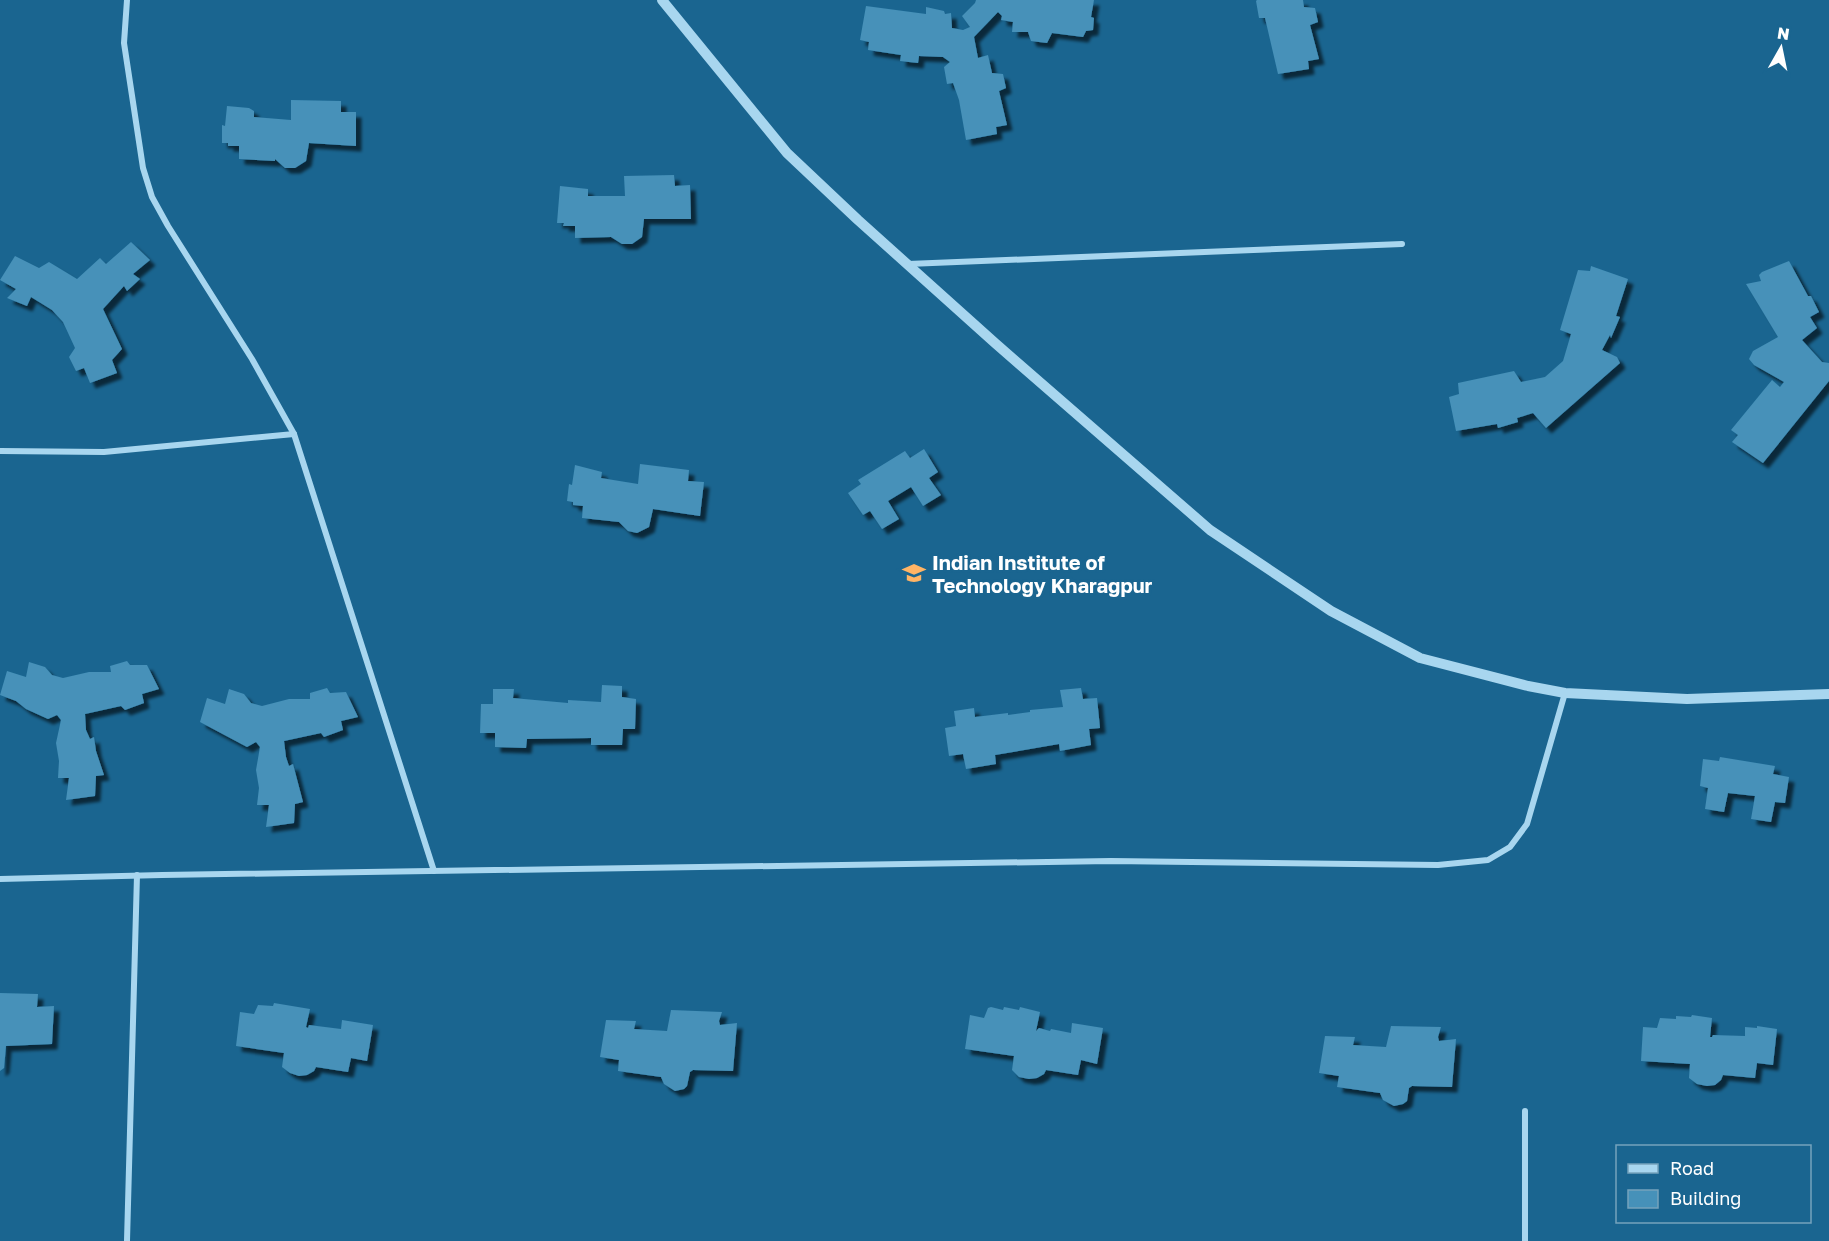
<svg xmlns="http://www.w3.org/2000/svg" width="1829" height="1241" viewBox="0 0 1829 1241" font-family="'Golos Text',sans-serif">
	<defs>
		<filter id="shadow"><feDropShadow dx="5.5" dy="5.5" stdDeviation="1.5" flood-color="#0009"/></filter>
	</defs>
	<rect width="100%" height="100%" fill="#1a6590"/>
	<g fill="#4691b9" filter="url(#shadow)">
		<polygon points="976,0 1094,0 1091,17 1094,18 1093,30 1086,31 1083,37 1052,33 1047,43 1031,41 1028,32 1012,32 1013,22 1001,20 1002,16 998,12 974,37 978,58 988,55 992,73 1003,74 1006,88 999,91 1007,125 996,127 997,134 966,140 959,100 953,83 947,84 944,67 950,62 943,57 919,56 918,63 900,61 901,55 868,50 869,42 860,40 866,6 926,14 926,7 944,11 945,14 951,13 952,28 963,30 970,27 962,16 975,3"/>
		<polygon points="1257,0 1303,0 1304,7 1315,8 1318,22 1310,25 1319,59 1308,61 1309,69 1278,74 1265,18 1259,18 1256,1"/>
		<polygon points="291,100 341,101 341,112 356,112 356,146 309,143 306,161 295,168 285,168 275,159 275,161 239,159 239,146 228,146 228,143 222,143 222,125 225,126 227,106 249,108 254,111 254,117 291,120"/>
		<polygon points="674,175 675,186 690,185 691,219 644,219 642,237 632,244 622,244 611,237 575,238 575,226 563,226 564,223 557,223 560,186 588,189 588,196 625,196 624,176"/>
		<polygon points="131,242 150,260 133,274 140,279 127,291 124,286 103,309 122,349 112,360 117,373 90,383 84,368 76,371 69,357 75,348 63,322 52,310 31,297 27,306 7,298 16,289 0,280 15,256 39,268 49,262 77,279 100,258 106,264"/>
		<polygon points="1789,261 1808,296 1811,296 1819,312 1810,317 1817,328 1802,340 1822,362 1829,363 1829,381 1763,463 1732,442 1738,435 1731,430 1772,380 1780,387 1784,382 1754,365 1749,359 1753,351 1778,337 1746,284 1761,281 1759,275 1762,272"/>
		<polygon points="1591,266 1628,279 1616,316 1620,317 1611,338 1610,335 1602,350 1617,357 1620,363 1546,428 1533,413 1517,418 1518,422 1498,428 1497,424 1456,431 1449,397 1459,394 1458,383 1514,371 1521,382 1545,377 1563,361 1571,334 1560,330 1578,270 1590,271"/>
		<polygon points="924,449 938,472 929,478 941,495 923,506 911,487 888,501 899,519 882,529 870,511 863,515 848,493 861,484 858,480 905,451 910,458"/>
		<polygon points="640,464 689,470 688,481 704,482 700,516 653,509 649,527 637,533 628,531 619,522 582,518 583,506 573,505 573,502 567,501 569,484 572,485 575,465 602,472 601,478 638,484"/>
		<polygon points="127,661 130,665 147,665 159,689 142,694 144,703 125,710 121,706 85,714 86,730 90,739 94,737 96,751 104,775 96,776 95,796 66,800 69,778 58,778 59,761 56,743 61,720 57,715 48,719 26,709 16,701 0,695 7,671 26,677 29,662 45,667 52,675 63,678 89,672 111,672 110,666"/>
		<polygon points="602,685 622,686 622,697 636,699 635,729 623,729 622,745 591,745 591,738 527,739 526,748 495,747 495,733 480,733 481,704 493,704 493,689 514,689 513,698 568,703 568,700 601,702"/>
		<polygon points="327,688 330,693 346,692 358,717 341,721 343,730 324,737 321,733 284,741 286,757 289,766 293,764 303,802 295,804 294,823 266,827 269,805 257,805 259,788 256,770 260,747 256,742 247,747 200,722 207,698 225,704 229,689 244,694 251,703 262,706 289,699 310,699 310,693"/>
		<polygon points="1081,688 1083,699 1097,698 1100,728 1089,729 1091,745 1060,751 1059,744 995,755 996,764 966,769 963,754 949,756 945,728 956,726 954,711 974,708 975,717 1008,713 1008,715 1030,712 1030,710 1063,707 1060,690"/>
		<polygon points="1720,757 1775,766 1773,774 1789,777 1785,803 1775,802 1771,822 1751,819 1755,796 1728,793 1724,812 1705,809 1708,788 1700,786 1703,759 1719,761"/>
		<polygon points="0,993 38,994 37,1007 54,1006 52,1044 6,1046 4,1068 0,1071"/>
		<polygon points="274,1003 310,1009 306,1027 308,1028 309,1025 341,1029 342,1020 373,1025 367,1061 351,1058 348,1072 316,1067 314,1071 307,1075 299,1076 290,1073 282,1067 284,1053 236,1046 240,1012 254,1014 258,1005 273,1006"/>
		<polygon points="991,1007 1003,1010 1004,1007 1019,1010 1020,1007 1040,1012 1036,1031 1039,1028 1050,1031 1051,1029 1071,1033 1072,1023 1103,1028 1097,1064 1081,1060 1078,1075 1046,1070 1044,1074 1037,1078 1029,1079 1019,1077 1012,1070 1014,1056 965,1049 970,1015 984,1018 988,1008"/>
		<polygon points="671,1010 722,1012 719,1021 720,1025 737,1023 733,1071 693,1070 690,1072 687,1086 684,1089 675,1091 664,1084 661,1077 618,1071 619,1060 600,1057 606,1020 636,1021 634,1029 667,1031"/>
		<polygon points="1692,1015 1712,1018 1710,1037 1712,1037 1713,1035 1745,1036 1745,1027 1757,1028 1757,1026 1777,1029 1773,1065 1757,1063 1755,1078 1723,1075 1721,1080 1715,1085 1707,1086 1697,1084 1689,1078 1690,1064 1641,1061 1643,1027 1657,1028 1660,1018 1676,1019 1676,1016 1691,1017"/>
		<polygon points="1391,1026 1441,1027 1438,1037 1439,1041 1456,1039 1452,1087 1412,1086 1409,1088 1407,1101 1403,1104 1394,1106 1383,1100 1380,1093 1337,1087 1339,1076 1319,1073 1325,1036 1355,1037 1353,1045 1386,1047"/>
	</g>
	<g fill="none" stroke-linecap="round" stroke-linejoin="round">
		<g stroke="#a8d6ef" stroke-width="6">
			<polyline points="127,0 124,43 143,168 152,197 168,226 252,359 294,434 434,871"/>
			<polyline points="908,264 1402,244"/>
			<polyline points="0,451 104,452 294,434"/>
			<polyline points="0,879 162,875 1111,861 1438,865 1488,860 1510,847 1527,824 1565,693"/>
			<polyline points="127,1241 137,875"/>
			<polyline points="1525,1241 1525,1111"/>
		</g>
		<polyline stroke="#a8d6ef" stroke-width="10" points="662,0 787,153 858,220 995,343 1210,530 1331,611 1420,658 1528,686 1565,693 1687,699 1829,694"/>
	</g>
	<defs>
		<g id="university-bare" transform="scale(1.8)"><path d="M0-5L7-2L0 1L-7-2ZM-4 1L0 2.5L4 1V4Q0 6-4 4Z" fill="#ffb465" stroke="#1a6590" stroke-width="2.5" paint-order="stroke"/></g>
	</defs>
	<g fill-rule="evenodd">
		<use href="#university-bare" x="914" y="573"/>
	</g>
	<g text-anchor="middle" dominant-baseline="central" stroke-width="6" stroke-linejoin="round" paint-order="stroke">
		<g font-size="20" font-weight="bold" fill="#fff" stroke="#1a6590" text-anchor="start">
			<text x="932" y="562">Indian Institute of<tspan x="932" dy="23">Technology Kharagpur</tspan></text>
		</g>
	</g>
	<rect x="1616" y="1145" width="195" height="78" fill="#1a6590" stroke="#76a3bc" stroke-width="1.5"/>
	<rect x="1628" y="1164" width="30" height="9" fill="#a8d6ef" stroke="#76a3bc" stroke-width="1.5"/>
	<text x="1670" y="1175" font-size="18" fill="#ffffff">Road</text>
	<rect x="1628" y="1190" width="30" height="18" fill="#4691b9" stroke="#76a3bc" stroke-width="1.5"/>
	<text x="1670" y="1205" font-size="18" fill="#ffffff">Building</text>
	<g transform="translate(1781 48) rotate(9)" stroke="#1a6590" stroke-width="4.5" paint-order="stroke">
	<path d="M0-4.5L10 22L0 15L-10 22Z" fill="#ffffff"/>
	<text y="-9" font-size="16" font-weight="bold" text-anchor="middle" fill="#ffffff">N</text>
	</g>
</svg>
